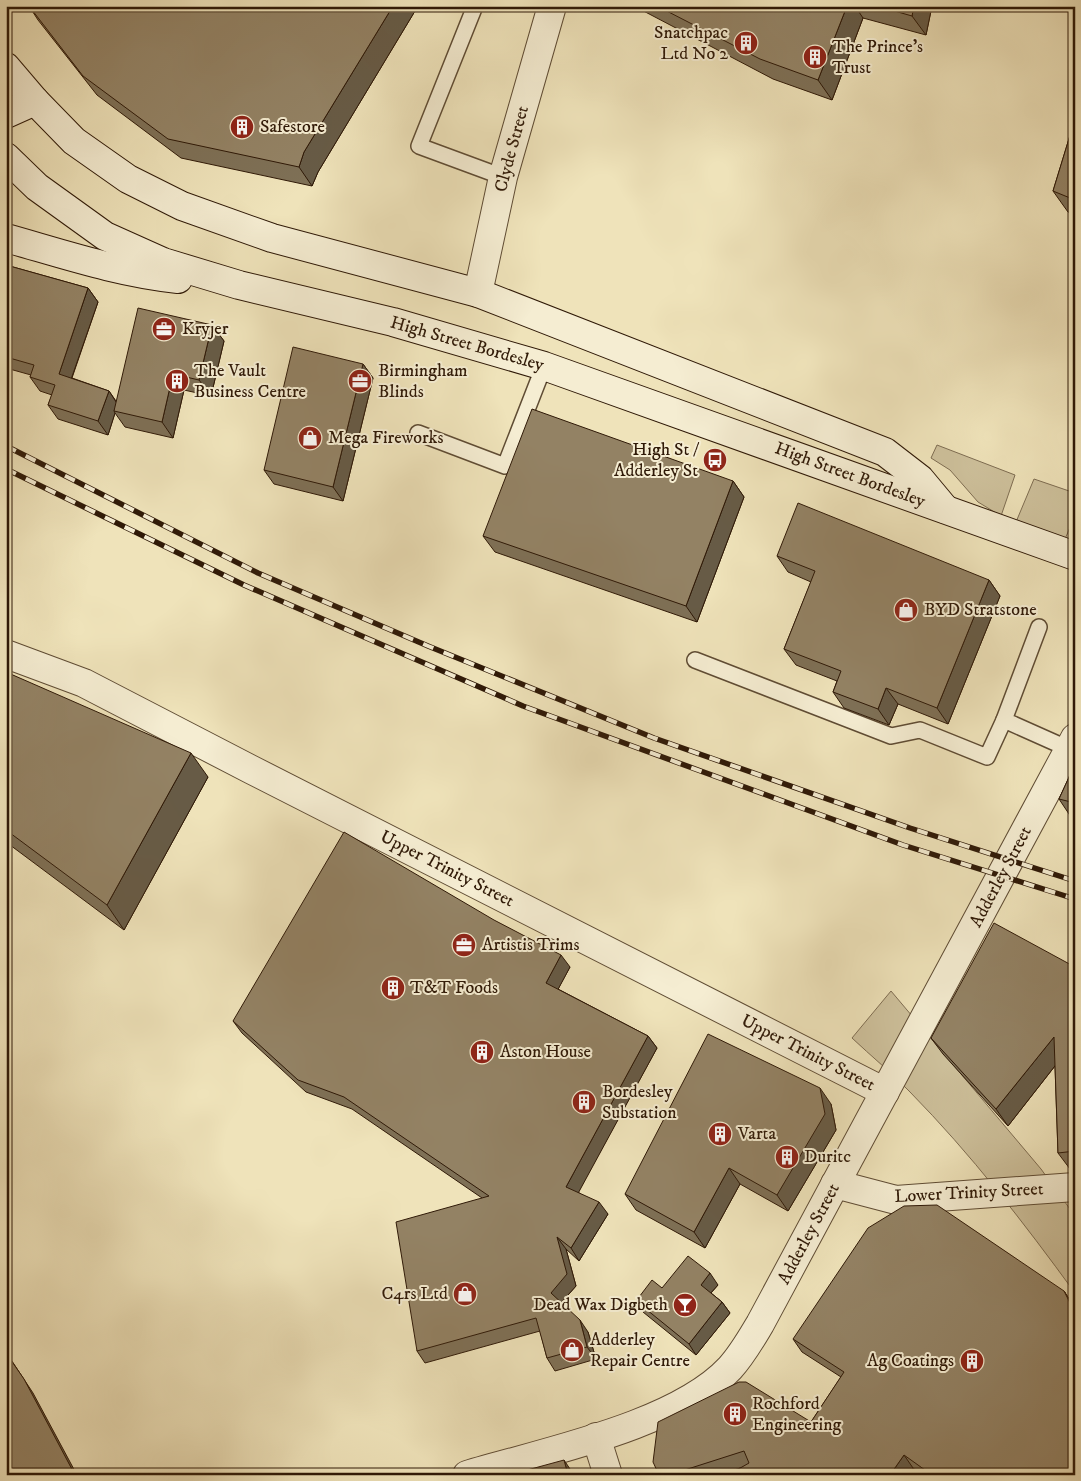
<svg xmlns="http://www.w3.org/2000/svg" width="1081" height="1481" viewBox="0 0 1081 1481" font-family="'IM FELL DW Pica',serif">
	<rect width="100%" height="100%" fill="#efe3ba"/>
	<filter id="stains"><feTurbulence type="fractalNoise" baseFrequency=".004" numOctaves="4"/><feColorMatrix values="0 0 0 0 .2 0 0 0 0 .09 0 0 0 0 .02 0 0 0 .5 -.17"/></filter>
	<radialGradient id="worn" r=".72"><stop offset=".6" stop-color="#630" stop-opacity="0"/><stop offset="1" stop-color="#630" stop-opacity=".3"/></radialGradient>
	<g fill="#cec19c" stroke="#7e6d52">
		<polygon points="937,445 1015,475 1001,516 978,502 950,470 931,458"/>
		<polygon points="1034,479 1075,493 1075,516 1065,539 1016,522"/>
		<path d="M891,991L1041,1169L1075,1216V1293C1024,1223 971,1154 910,1092C892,1073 871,1056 852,1038Z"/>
	</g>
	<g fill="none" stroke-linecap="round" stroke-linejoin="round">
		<g stroke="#5f4c34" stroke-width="18">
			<g id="lane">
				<polyline points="475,6 419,146 503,177"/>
				<polyline points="418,433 505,466 544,366"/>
				<polyline points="1039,627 1004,720 1069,749"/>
				<polyline points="695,660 891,736 920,730 987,757 1004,720"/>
			</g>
		</g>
		<g stroke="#5f4c34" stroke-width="30">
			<g id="street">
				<polyline points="478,293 503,177 552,6"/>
				<polyline points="6,654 84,683 252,770 885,1092"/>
				<polyline points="835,1184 896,1200 1075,1187"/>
				<polyline points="596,1437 608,1475"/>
				<path d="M467,1475C543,1452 676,1426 730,1368C742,1355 751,1339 760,1324L1075,738"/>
			</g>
		</g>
		<g stroke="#2f1907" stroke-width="30">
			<g id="secondary">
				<polyline points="6,67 35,101 74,141 128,179 182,206 272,238 478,293 885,452 920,479 945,509"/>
				<polyline points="6,114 35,101"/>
				<polyline points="6,157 37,187 105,236 163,262 239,285 393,322 544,366 1075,556"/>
				<path d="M6,238C63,254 119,273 178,279"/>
			</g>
		</g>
		<use href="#lane" stroke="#f5edd2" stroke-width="15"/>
		<use href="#street" stroke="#f5edd2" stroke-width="28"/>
		<use href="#secondary" stroke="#f5edd2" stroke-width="28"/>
		<g stroke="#2f1907" stroke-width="5.5">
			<g id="rail">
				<polyline points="6,446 258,573 428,646 654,738 910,828 1075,881"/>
				<polyline points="6,469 244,585 523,706 903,845 1075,899"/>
			</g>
		</g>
		<use href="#rail" stroke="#f5edd2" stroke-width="4" stroke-dasharray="11" stroke-linecap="butt"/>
	</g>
	<g fill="#7e7056" stroke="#2f1907">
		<polygon points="29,6 418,6 318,172 312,186 181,158 97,95 38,20"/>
		<polygon points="634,6 932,6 926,35 863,18 832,100 773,79"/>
		<polygon points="1075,119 1075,214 1068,212 1053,191"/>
		<polygon points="6,265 88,288 98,302 72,378 109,391 116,401 212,325 224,341 211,396 184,390 173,438 125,427 115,413 108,435 58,419 48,405 52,395 40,391 30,377 31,375 6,368"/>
		<polygon points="363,364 373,378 343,501 274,484 264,470"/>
		<polygon points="733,481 744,497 697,622 495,552 483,536"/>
		<polygon points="777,556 989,580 1000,596 948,724 898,704 889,725 844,708 833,692 837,681 796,665 784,649 811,582 788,572"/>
		<polygon points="6,672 208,777 124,930 6,842"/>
		<polygon points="1075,764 1075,818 1071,817 1059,799"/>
		<polygon points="570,967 558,989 648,1036 657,1048 578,1192 608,1214 579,1261 566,1249 576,1286 561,1303 588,1332 596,1359 555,1371 547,1358 540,1331 425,1363 417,1351 482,1198 352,1109 306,1092 242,1033 233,1021"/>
		<polygon points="1075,967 1075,1169 1070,1169 1058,1153 1055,1066 1008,1126 943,1054 931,1038"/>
		<polygon points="831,1104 836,1130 788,1211 740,1184 705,1248 636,1210 625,1194"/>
		<polygon points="718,1285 711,1293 722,1302 730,1313 696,1355 643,1312 636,1301 662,1288"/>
		<polygon points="1064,1291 1075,1308 1075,1475 922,1475 913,1468 740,1468 718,1475 659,1475 811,1422 841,1377 802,1352 793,1339"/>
	</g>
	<g fill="#675b46" stroke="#2f1907">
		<polygon points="393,6 418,6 318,172 312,186 299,167 304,152"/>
		<polygon points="847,6 855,6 863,18 832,100 818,80"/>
		<polygon points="914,6 932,6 926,35 912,16"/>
		<polygon points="88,288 98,302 68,388 59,374"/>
		<polygon points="212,325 224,341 211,396 199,380"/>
		<polygon points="363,364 373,378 343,501 333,487"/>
		<polygon points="173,374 184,390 173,438 162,422"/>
		<polygon points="109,391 118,405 114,411 115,413 108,435 98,421"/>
		<polygon points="733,481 744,497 697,622 686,606"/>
		<polygon points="989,580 1000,596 948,724 937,708"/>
		<polygon points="886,688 898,704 889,725 878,709"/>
		<polygon points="191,753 208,777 124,930 107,905"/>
		<polygon points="561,955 570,967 555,995 546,983"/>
		<polygon points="648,1036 657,1048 575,1199 566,1187"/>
		<polygon points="1054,1037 1065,1053 1008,1126 996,1109"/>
		<polygon points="820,1088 831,1104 836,1130 788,1211 777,1195"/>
		<polygon points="729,1168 740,1184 705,1248 694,1232"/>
		<polygon points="599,1202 608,1214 579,1261 571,1248"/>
		<polygon points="557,1237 566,1249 576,1286 559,1305 551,1293"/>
		<polygon points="710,1273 718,1285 708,1296 701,1285"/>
		<polygon points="1064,1291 1075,1308 1075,1313"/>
		<polygon points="722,1302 730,1313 696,1355 689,1344"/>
		<polygon points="580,1320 588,1332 596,1359 587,1347"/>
		<polygon points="6,1352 33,1393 77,1475 75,1475"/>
		<polygon points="904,1455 913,1468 908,1475 890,1475"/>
		<polygon points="564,1460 574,1475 568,1475"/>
	</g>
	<g fill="#938264" stroke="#2f1907">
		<polygon points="29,6 393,6 304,152 299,167 168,139 83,76"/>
		<polygon points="657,6 847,6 818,80 760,59"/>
		<polygon points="877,6 914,6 912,16"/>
		<polygon points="1075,119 1075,200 1053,191"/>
		<polygon points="6,265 88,288 59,374 109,391 98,421 48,405 55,385 30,377 34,365 6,357"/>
		<polygon points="138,308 212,325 199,380 173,374 162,422 114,411"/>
		<polygon points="293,347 363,364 333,487 264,470"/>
		<polygon points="532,409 733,481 686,606 483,536"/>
		<polygon points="798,503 989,580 937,708 886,688 878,709 833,692 841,671 784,649 815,571 777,556"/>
		<polygon points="6,672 191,753 107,905 6,830"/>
		<polygon points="1075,764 1075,803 1059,799"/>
		<polygon points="344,832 494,920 561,955 546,983 648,1036 566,1187 599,1202 571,1248 557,1237 567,1274 551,1293 580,1320 587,1347 547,1358 536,1318 417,1351 396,1222 489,1196 344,1097 298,1080 233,1021"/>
		<polygon points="994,923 1075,967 1075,1151 1058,1153 1054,1037 996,1109 931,1038"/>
		<polygon points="708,1034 820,1088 825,1114 777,1195 729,1168 694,1232 625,1194"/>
		<polygon points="937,1205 1064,1291 1075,1313 1075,1475 932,1475 904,1455 890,1475 728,1475 749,1463 744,1451 669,1475 659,1475 653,1462 658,1422 739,1382 746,1382 811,1422 844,1372 793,1339 868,1228 904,1206"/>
		<polygon points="688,1256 710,1273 701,1285 722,1302 689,1344 636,1301 652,1280 662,1288"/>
		<polygon points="6,1353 24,1379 75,1475 6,1475"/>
		<polygon points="564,1460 568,1475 509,1475"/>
	</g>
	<defs>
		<g id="building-disc" transform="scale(1.25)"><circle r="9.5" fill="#8f2418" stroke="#f5edd2"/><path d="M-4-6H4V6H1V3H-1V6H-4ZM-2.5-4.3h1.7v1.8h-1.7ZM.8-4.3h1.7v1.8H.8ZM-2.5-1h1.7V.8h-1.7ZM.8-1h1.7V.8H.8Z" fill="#fff"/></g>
		<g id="office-disc" transform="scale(1.25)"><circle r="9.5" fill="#8f2418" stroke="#f5edd2"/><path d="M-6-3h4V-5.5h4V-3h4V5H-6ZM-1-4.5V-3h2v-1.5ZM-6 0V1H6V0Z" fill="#fff"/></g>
		<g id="shop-disc" transform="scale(1.25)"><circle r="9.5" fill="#8f2418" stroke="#f5edd2"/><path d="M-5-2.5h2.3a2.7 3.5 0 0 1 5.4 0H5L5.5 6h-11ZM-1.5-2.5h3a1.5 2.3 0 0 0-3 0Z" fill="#fff"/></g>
		<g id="bus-disc" transform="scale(1.25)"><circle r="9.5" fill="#8f2418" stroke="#f5edd2"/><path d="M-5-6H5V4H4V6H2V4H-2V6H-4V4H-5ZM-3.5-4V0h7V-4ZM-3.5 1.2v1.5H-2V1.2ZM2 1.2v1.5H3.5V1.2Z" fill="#fff"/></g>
		<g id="bar-disc" transform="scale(1.25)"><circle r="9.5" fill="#8f2418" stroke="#f5edd2"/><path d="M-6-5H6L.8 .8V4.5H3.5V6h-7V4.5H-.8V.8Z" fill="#fff"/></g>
	</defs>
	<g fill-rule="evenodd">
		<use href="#building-disc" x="746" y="43"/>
		<use href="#building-disc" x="815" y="57"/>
		<use href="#building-disc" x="242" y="127"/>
		<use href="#office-disc" x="164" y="329"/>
		<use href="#building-disc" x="177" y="381"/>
		<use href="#office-disc" x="360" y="381"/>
		<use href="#shop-disc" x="310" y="438"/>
		<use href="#bus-disc" x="715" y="460"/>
		<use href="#shop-disc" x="906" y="610"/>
		<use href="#office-disc" x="464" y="945"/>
		<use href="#building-disc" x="393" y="988"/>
		<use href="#building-disc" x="482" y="1052"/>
		<use href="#building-disc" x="584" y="1102"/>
		<use href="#building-disc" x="720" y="1134"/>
		<use href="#building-disc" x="787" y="1157"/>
		<use href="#shop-disc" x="465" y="1294"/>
		<use href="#bar-disc" x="685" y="1305"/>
		<use href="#shop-disc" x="572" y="1350"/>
		<use href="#building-disc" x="972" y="1361"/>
		<use href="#building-disc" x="735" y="1414"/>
	</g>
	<g text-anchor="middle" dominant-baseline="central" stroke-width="4" stroke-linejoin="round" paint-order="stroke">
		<g font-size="18" fill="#2f1907" stroke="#f5edd2" text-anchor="start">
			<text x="728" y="33" text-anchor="end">Snatchpac<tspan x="728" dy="21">Ltd No 2</tspan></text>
			<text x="832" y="47">The Prince's<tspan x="832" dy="21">Trust</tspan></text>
			<text x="260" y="127">Safestore</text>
			<text x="182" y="329">Kryjer</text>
			<text x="194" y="371">The Vault<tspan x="194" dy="21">Business Centre</tspan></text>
			<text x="378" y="371">Birmingham<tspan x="378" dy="21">Blinds</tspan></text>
			<text x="328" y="438">Mega Fireworks</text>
			<text x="698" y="450" text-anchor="end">High St /<tspan x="698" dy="21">Adderley St</tspan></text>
			<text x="924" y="610">BYD Stratstone</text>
			<text x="482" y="945">Artistis Trims</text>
			<text x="410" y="988">T&amp;T Foods</text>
			<text x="500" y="1052">Aston House</text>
			<text x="602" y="1092">Bordesley<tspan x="602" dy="21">Substation</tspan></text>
			<text x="738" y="1134">Varta</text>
			<text x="804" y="1157">Duritc</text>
			<text x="448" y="1294" text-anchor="end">C4rs Ltd</text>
			<text x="668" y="1305" text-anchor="end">Dead Wax Digbeth</text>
			<text x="590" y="1340">Adderley<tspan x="590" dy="21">Repair Centre</tspan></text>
			<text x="954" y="1361" text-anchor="end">Ag Coatings</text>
			<text x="752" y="1404">Rochford<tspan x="752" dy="21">Engineering</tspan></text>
		</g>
		<g font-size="18" fill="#2f1907" stroke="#f5edd2">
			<text transform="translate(512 149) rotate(-75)">Clyde Street</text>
			<text transform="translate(467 344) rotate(16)">High Street Bordesley</text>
			<text transform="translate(850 475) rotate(20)">High Street Bordesley</text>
			<text transform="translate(447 869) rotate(27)">Upper Trinity Street</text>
			<text transform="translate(1001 877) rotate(-62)">Adderley Street</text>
			<text transform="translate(808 1053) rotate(27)">Upper Trinity Street</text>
			<text transform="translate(969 1193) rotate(-3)">Lower Trinity Street</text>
			<text transform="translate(809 1234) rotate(-62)">Adderley Street</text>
		</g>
	</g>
	<rect width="1081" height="1481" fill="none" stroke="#efe3ba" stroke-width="25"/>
	<rect x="8" y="8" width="1066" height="1466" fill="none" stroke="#2f1907" stroke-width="2.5"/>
	<rect x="12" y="12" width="1056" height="1456" fill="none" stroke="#2f1907"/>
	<rect width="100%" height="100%" filter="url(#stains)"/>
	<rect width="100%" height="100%" fill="url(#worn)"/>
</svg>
